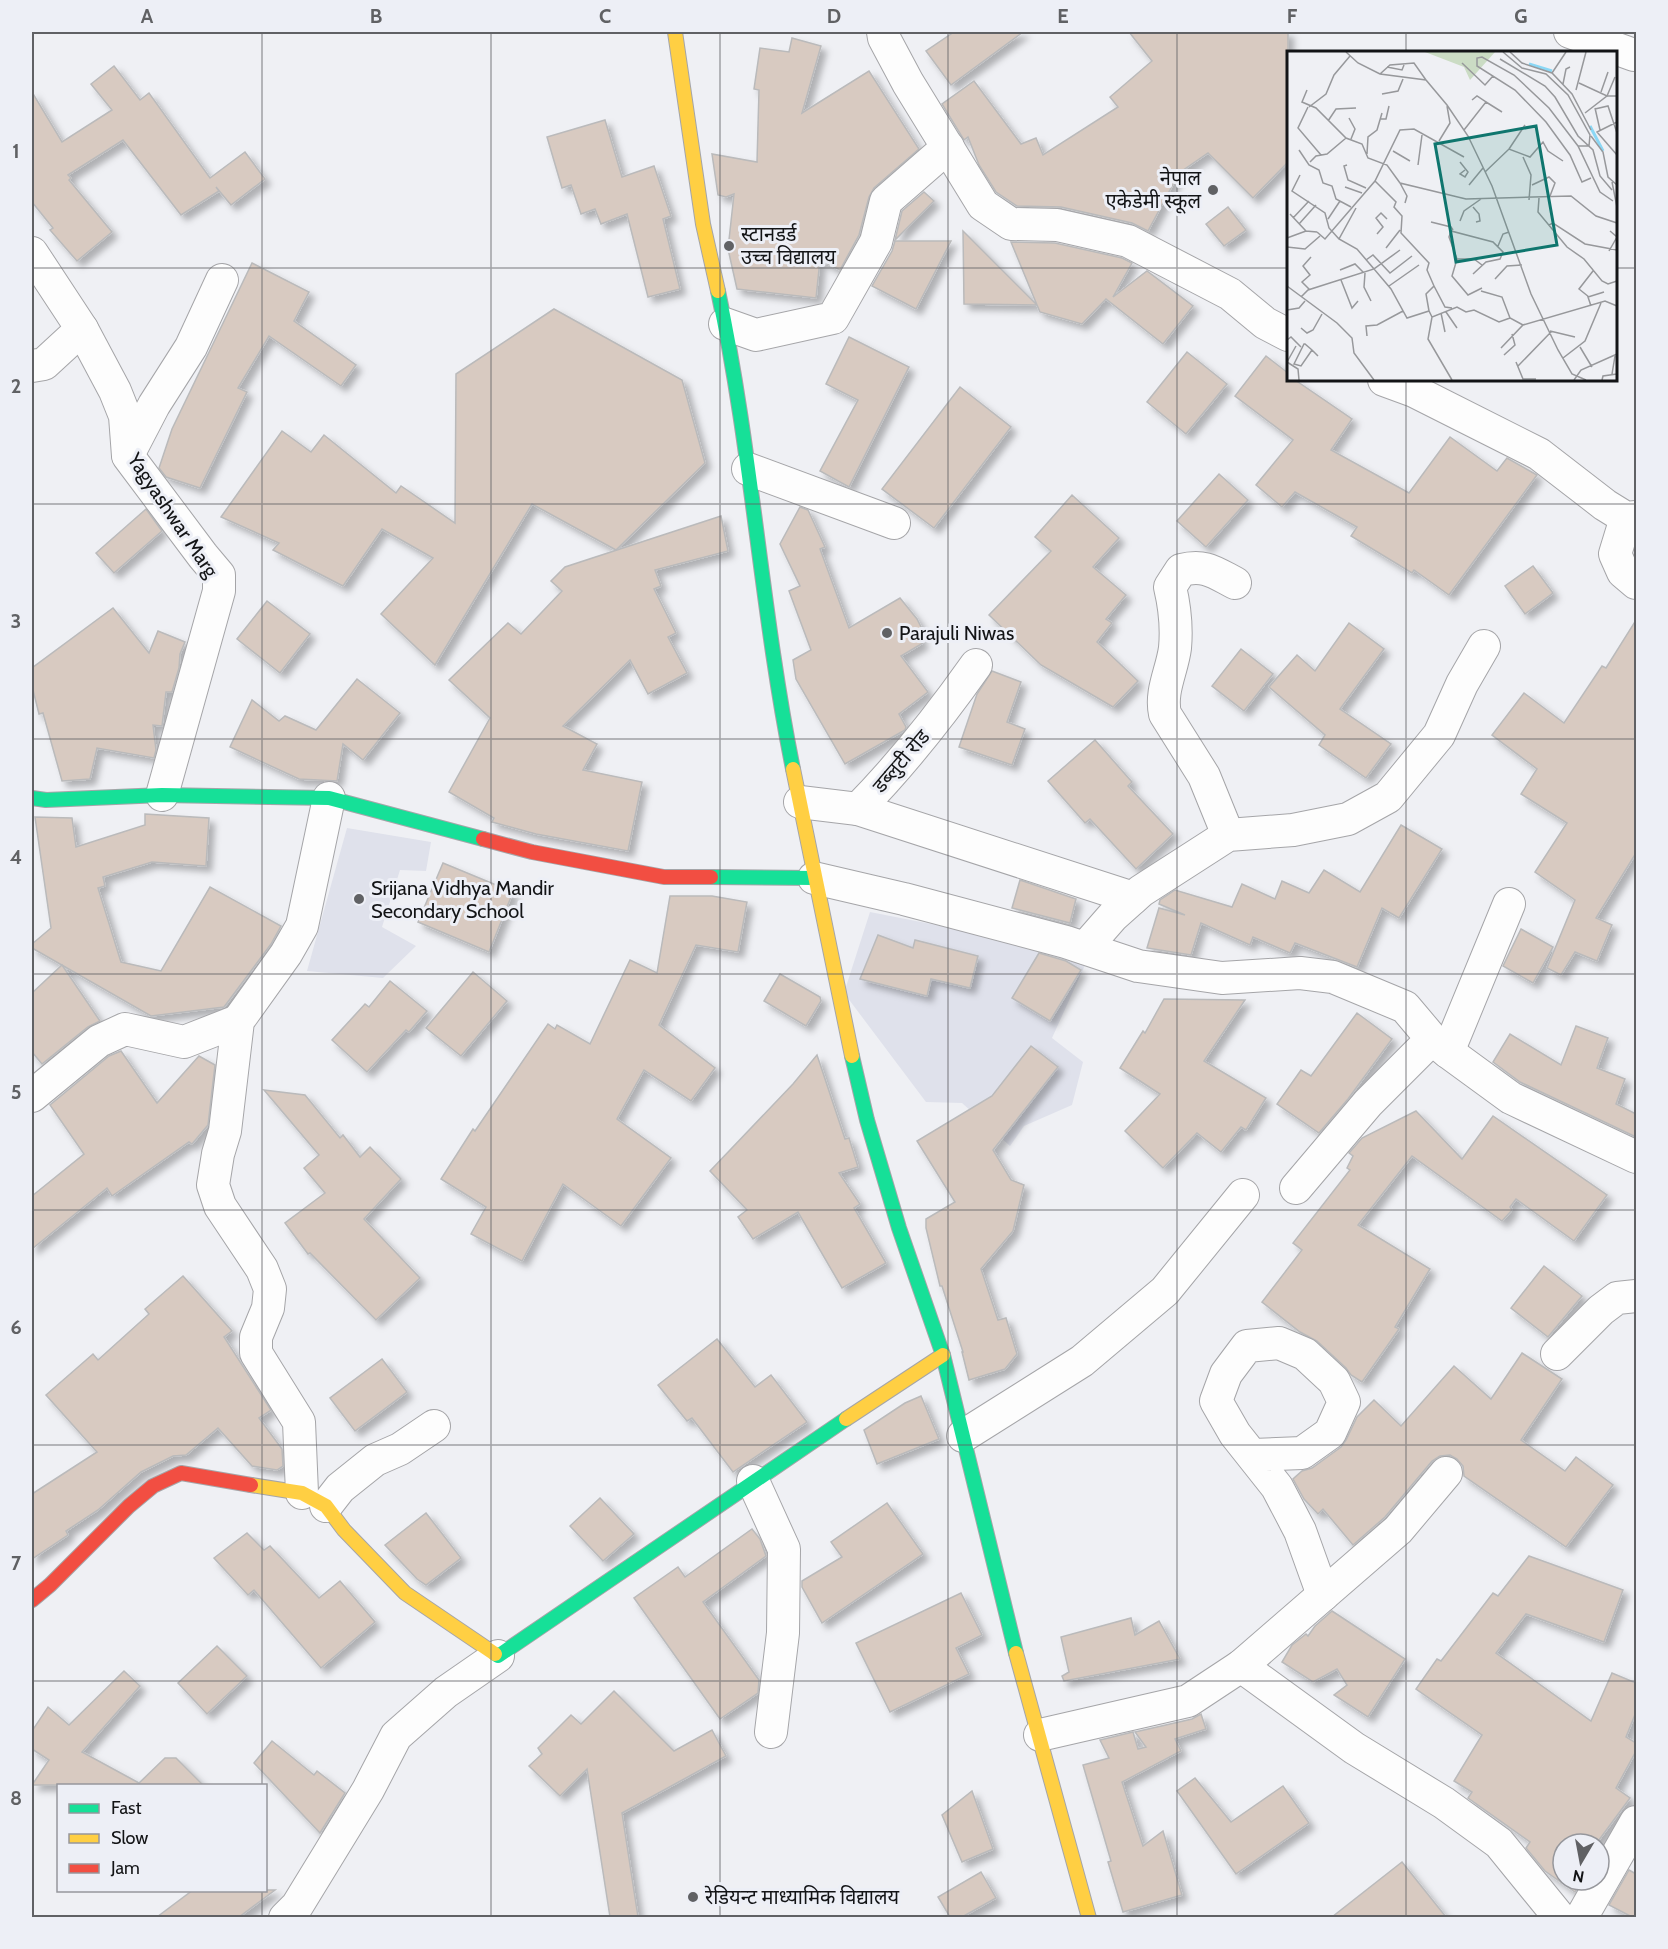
<svg xmlns="http://www.w3.org/2000/svg" width="1668" height="1949" viewBox="0 0 1668 1949" font-family="Cabin,'Noto Sans Devanagari',sans-serif">
	<defs>
		<filter id="shadow"><feDropShadow dx="5.5" dy="5.5" stdDeviation="3" flood-color="#0004"/></filter>
	</defs>
	<rect width="100%" height="100%" fill="#eff0f4"/>
	<g fill="#dfe1eb">
		<polygon points="347,828 431,842 426,871 400,870 382,927 416,946 383,978 307,971"/>
		<polygon points="870,912 1023,942 1086,963 1052,1038 1083,1062 1072,1105 1024,1126 1010,1146 962,1103 926,1102 844,993"/>
	</g>
	<g fill="#d8cac1" stroke="#bababb" stroke-width="1.5" filter="url(#shadow)">
		<polygon points="954,32 1023,32 951,85 926,51"/>
		<polygon points="1129,32 1288,32 1288,162 1253,198 1208,153 1179,173 1148,231 1132,223 1061,207 1017,206 996,192 979,165 968,137 964,140 942,104 974,81 1021,144 1036,138 1043,155 1118,107 1110,97 1152,61"/>
		<polygon points="792,38 821,46 802,113 869,71 919,149 874,188 869,197 859,235 840,270 820,260 816,298 737,289 728,249 734,194 726,197 718,195 712,154 757,162 759,90 754,89 760,48 789,52"/>
		<polygon points="114,66 140,100 149,93 210,178 245,152 265,179 231,205 216,187 219,191 181,215 123,140 68,175 71,178 69,180 112,232 77,261 50,230 53,228 32,202 32,92 62,142 112,110 91,84"/>
		<polygon points="605,120 622,177 654,166 671,216 663,219 680,289 648,297 627,214 601,224 595,209 581,214 571,185 562,188 547,137"/>
		<polygon points="924,192 934,201 895,240 902,211"/>
		<polygon points="1228,207 1246,230 1224,246 1206,224"/>
		<polygon points="963,231 1037,305 1011,242 1055,243 1122,258 1132,263 1113,297 1147,271 1193,306 1163,344 1106,299 1082,324 1040,312 1037,305 964,304"/>
		<polygon points="895,241 951,241 916,309 872,286 892,251"/>
		<polygon points="252,263 309,292 294,321 356,365 341,386 269,336 238,388 247,392 200,488 166,477 159,468 172,429"/>
		<polygon points="554,309 682,380 705,463 616,550 532,504 435,665 381,614 433,558 382,529 343,586 273,550 279,543 221,517 282,431 311,452 324,435 396,493 401,486 455,523 456,374"/>
		<polygon points="849,337 909,367 849,487 820,471 858,400 826,384"/>
		<polygon points="1187,352 1227,384 1186,434 1147,402"/>
		<polygon points="1266,356 1288,373 1288,380 1295,380 1352,419 1331,450 1409,493 1450,437 1497,471 1507,458 1537,475 1449,595 1414,570 1412,573 1351,536 1357,527 1295,492 1282,507 1256,485 1293,440 1235,396"/>
		<polygon points="960,387 1011,427 934,528 882,489"/>
		<polygon points="1219,474 1248,500 1206,547 1177,521"/>
		<polygon points="1072,495 1119,538 1093,567 1126,595 1106,619 1112,623 1097,642 1138,681 1113,707 1041,665 989,615 1051,551 1035,537"/>
		<polygon points="800,507 808,510 825,547 820,549 849,628 900,598 917,619 923,631 918,635 923,643 901,656 928,692 899,714 906,727 905,730 845,764 796,679 793,660 811,650 789,591 800,586 780,544"/>
		<polygon points="146,509 162,531 114,573 96,553"/>
		<polygon points="721,516 728,551 655,570 661,586 654,589 676,633 668,637 687,673 648,694 630,660 563,726 597,744 583,770 642,782 628,851 536,834 492,822 494,818 449,792 490,718 449,680 508,623 521,634 562,591 551,581 565,567"/>
		<polygon points="1533,566 1553,593 1525,614 1505,586"/>
		<polygon points="267,601 310,634 280,673 237,639"/>
		<polygon points="113,608 149,653 158,631 185,642 180,654 179,668 172,692 166,692 162,726 153,725 156,750 154,758 97,748 90,779 62,781 43,713 39,714 32,686 32,668"/>
		<polygon points="1636,620 1636,853 1596,918 1612,925 1597,961 1575,952 1561,975 1547,968 1575,900 1535,872 1567,823 1521,794 1537,769 1492,735 1524,693 1564,723 1602,666 1606,668"/>
		<polygon points="1349,623 1384,649 1340,709 1391,744 1366,778 1319,745 1325,735 1269,687 1297,655 1315,671"/>
		<polygon points="1241,649 1273,674 1244,711 1212,686"/>
		<polygon points="992,671 1021,682 1007,722 1025,729 1012,765 959,747 977,694"/>
		<polygon points="357,679 400,713 363,760 343,744 337,781 299,779 230,747 252,700 279,721 285,716 316,730"/>
		<polygon points="1095,740 1132,782 1128,786 1173,834 1136,869 1090,819 1085,823 1048,781"/>
		<polygon points="145,814 209,818 206,866 152,862 103,877 105,886 98,888 121,962 161,971 210,887 281,926 271,944 224,1007 151,1016 32,948 32,944 51,928 35,817 72,818 76,847 145,825"/>
		<polygon points="1401,825 1442,849 1399,918 1382,908 1357,967 1295,943 1290,953 1253,937 1250,945 1201,923 1191,955 1147,948 1159,908 1185,915 1159,904 1160,900 1175,890 1232,907 1242,884 1275,899 1282,881 1309,893 1324,870 1360,892"/>
		<polygon points="443,863 513,892 489,952 418,922"/>
		<polygon points="1020,880 1076,899 1070,923 1012,908"/>
		<polygon points="670,896 712,896 747,902 738,952 696,945 659,1025 715,1068 691,1101 644,1070 617,1119 671,1158 621,1226 563,1184 522,1261 471,1234 486,1207 441,1179 473,1129 475,1131 548,1024 555,1029 557,1025 590,1044 630,960 657,973"/>
		<polygon points="1521,929 1553,947 1533,983 1503,966"/>
		<polygon points="878,935 913,948 915,940 978,956 970,988 931,979 927,996 860,979"/>
		<polygon points="1039,953 1066,961 1081,970 1050,1021 1012,998"/>
		<polygon points="62,965 100,1021 88,1027 42,1064 32,1052 32,993"/>
		<polygon points="473,972 507,1001 461,1056 426,1028"/>
		<polygon points="780,974 820,997 821,1001 806,1026 764,1001"/>
		<polygon points="390,981 427,1011 409,1032 406,1030 367,1072 332,1040 365,1004 369,1007"/>
		<polygon points="1164,999 1245,1000 1204,1061 1266,1098 1246,1130 1241,1127 1221,1152 1197,1133 1163,1168 1125,1131 1160,1094 1120,1068 1143,1031 1145,1033"/>
		<polygon points="1357,1013 1392,1039 1348,1099 1319,1133 1277,1104 1301,1070 1311,1076"/>
		<polygon points="1576,1026 1608,1038 1597,1068 1625,1079 1616,1104 1636,1114 1636,1137 1520,1082 1493,1062 1510,1034 1561,1065"/>
		<polygon points="1031,1046 1058,1067 993,1150 1011,1180 1024,1185 1013,1231 981,1269 998,1320 1006,1318 1017,1354 1005,1369 969,1380 962,1352 963,1352 942,1286 940,1286 926,1228 926,1219 955,1202 917,1141 992,1096"/>
		<polygon points="121,1051 157,1103 199,1056 215,1065 208,1125 192,1144 189,1142 112,1196 107,1188 32,1249 32,1196 84,1154 50,1105 109,1056"/>
		<polygon points="817,1055 845,1139 849,1138 858,1167 839,1173 860,1204 854,1208 886,1263 842,1288 798,1212 753,1239 738,1217 747,1210 710,1171 793,1084"/>
		<polygon points="264,1090 305,1095 340,1138 343,1135 360,1157 370,1147 401,1179 364,1219 420,1278 376,1320 310,1253 308,1254 285,1223 325,1193 304,1168 319,1155"/>
		<polygon points="1416,1111 1462,1159 1493,1116 1607,1195 1574,1241 1516,1199 1510,1207 1512,1210 1502,1221 1412,1156 1358,1225 1430,1269 1395,1327 1399,1329 1362,1382 1351,1375 1346,1368 1317,1341 1300,1332 1262,1302 1302,1250 1293,1243 1350,1170 1347,1168 1353,1156 1349,1153 1362,1138"/>
		<polygon points="1544,1266 1582,1296 1548,1337 1511,1308"/>
		<polygon points="183,1276 232,1331 224,1337 271,1410 259,1418 282,1449 283,1466 277,1470 252,1466 218,1428 186,1455 173,1456 141,1472 98,1510 66,1531 68,1535 32,1559 32,1494 97,1452 46,1395 93,1354 98,1360 149,1314 145,1309"/>
		<polygon points="717,1339 755,1387 771,1375 807,1422 733,1472 692,1418 687,1421 658,1385"/>
		<polygon points="1522,1353 1562,1379 1521,1440 1565,1471 1576,1457 1613,1485 1566,1547 1464,1476 1463,1466 1457,1459 1450,1455 1440,1456 1432,1461 1385,1517 1353,1545 1323,1509 1318,1514 1304,1499 1293,1479 1302,1471 1312,1468 1341,1447 1346,1440 1357,1417 1374,1400 1401,1426 1454,1366 1491,1399"/>
		<polygon points="382,1359 407,1392 355,1431 330,1398"/>
		<polygon points="921,1396 939,1439 877,1464 864,1430 905,1403"/>
		<polygon points="600,1498 634,1534 603,1561 570,1526"/>
		<polygon points="887,1503 923,1554 822,1623 802,1587 802,1581 842,1557 831,1542"/>
		<polygon points="426,1513 461,1558 426,1585 417,1579 385,1545"/>
		<polygon points="752,1529 760,1539 766,1556 703,1602 759,1680 758,1693 720,1719 634,1598 678,1567 685,1577"/>
		<polygon points="247,1533 264,1550 270,1546 319,1598 340,1581 375,1622 321,1668 254,1590 248,1595 214,1558"/>
		<polygon points="1529,1556 1623,1590 1604,1642 1526,1614 1496,1653 1591,1721 1612,1673 1636,1683 1636,1712 1626,1737 1636,1743 1636,1751 1616,1788 1630,1798 1596,1844 1563,1844 1563,1880 1582,1880 1575,1892 1545,1871 1526,1848 1530,1842 1468,1798 1472,1792 1454,1781 1482,1735 1416,1689 1437,1659 1441,1661 1493,1593 1498,1596"/>
		<polygon points="961,1593 982,1635 956,1648 969,1674 890,1712 856,1643"/>
		<polygon points="1332,1611 1405,1659 1368,1717 1334,1695 1347,1685 1337,1669 1313,1682 1282,1662 1292,1645 1306,1634 1308,1636 1315,1626"/>
		<polygon points="1131,1618 1135,1635 1159,1621 1180,1659 1064,1681 1062,1676 1069,1672 1061,1637"/>
		<polygon points="217,1646 247,1676 207,1714 178,1683"/>
		<polygon points="124,1671 140,1686 82,1752 139,1783 165,1758 176,1758 203,1785 32,1785 49,1760 32,1749 32,1731 48,1707 69,1725"/>
		<polygon points="614,1691 674,1751 712,1730 726,1756 622,1813 638,1917 610,1917 587,1769 560,1796 529,1766 542,1754 538,1748 571,1715 581,1724"/>
		<polygon points="1201,1714 1206,1729 1175,1739 1181,1751 1122,1782 1143,1846 1163,1831 1182,1895 1123,1912 1108,1862 1111,1861 1083,1765 1109,1758 1100,1740 1133,1732 1138,1749 1146,1747 1135,1732 1192,1719"/>
		<polygon points="272,1741 314,1775 317,1771 345,1793 320,1833 254,1763"/>
		<polygon points="1195,1778 1231,1822 1283,1786 1309,1823 1236,1874 1177,1791"/>
		<polygon points="972,1791 993,1849 962,1862 942,1815"/>
		<polygon points="1402,1862 1446,1917 1332,1917"/>
		<polygon points="1629,1870 1636,1874 1636,1917 1632,1917 1609,1905"/>
		<polygon points="981,1872 996,1898 962,1917 950,1917 938,1897"/>
		<polygon points="193,1890 275,1890 239,1917 157,1917"/>
	</g>
	<g fill="none" stroke-linecap="round" stroke-linejoin="round">
		<g stroke="#a5a5a8" stroke-width="34">
			<g id="street">
				<polyline points="883,32 884,38 908,83 983,205 1011,224 1057,225 1128,241 1230,294 1265,323 1288,335"/>
				<polyline points="1570,32 1634,55"/>
				<polyline points="32,253 82,329 115,391 125,416 128,456 203,556 219,575 219,591 162,795"/>
				<polyline points="725,324 756,335 833,318 876,242 886,201 948,147"/>
				<polyline points="32,366 44,364 82,329"/>
				<polyline points="1384,380 1414,391 1539,454 1605,505 1626,518 1636,517"/>
				<polyline points="128,455 154,405 191,347 222,280"/>
				<polyline points="748,469 894,523"/>
				<polyline points="1626,518 1615,554 1623,572 1636,583"/>
				<path d="M800,802L858,809C902,764 940,716 976,665"/>
				<polyline points="858,809 1133,898"/>
				<path d="M1228,835L1204,776L1165,714C1160,691 1172,671 1175,648C1177,626 1175,608 1170,587L1181,570C1205,564 1214,572 1235,583"/>
				<polyline points="814,878 904,899 1066,942 1138,966 1222,978 1300,973 1333,977 1405,1007 1432,1039 1448,1052 1511,1098 1636,1157"/>
				<polyline points="1085,948 1113,916 1141,891 1228,835 1293,830 1348,819 1388,797 1439,735 1462,684 1484,646"/>
				<polyline points="1448,1052 1509,904"/>
				<polyline points="32,1096 99,1041 125,1029 184,1042 238,1021"/>
				<polyline points="1296,1188 1368,1103 1432,1039"/>
				<polyline points="1557,1354 1601,1310 1617,1298 1636,1296"/>
				<polyline points="963,1436 1082,1361 1165,1291 1243,1195"/>
				<polyline points="1253,1455 1302,1453 1330,1433 1344,1402 1334,1381 1305,1354 1279,1343 1247,1346 1226,1374 1216,1401 1235,1434 1277,1487 1300,1531 1323,1595"/>
				<polyline points="753,1481 784,1549 783,1633 771,1732"/>
				<polyline points="302,1493 299,1422 256,1353 256,1337 268,1308 270,1289 262,1269 220,1206 213,1185 218,1154 225,1131 238,1021 286,954 302,926 329,798"/>
				<polyline points="326,1506 340,1488 375,1460 400,1449 434,1426"/>
				<polyline points="1241,1666 1354,1748 1444,1803 1499,1843 1560,1918"/>
				<polyline points="1040,1735 1188,1701 1241,1666 1398,1530 1446,1473"/>
				<polyline points="285,1918 297,1906 368,1790 396,1736 446,1692 498,1656"/>
				<polyline points="1581,1918 1636,1822"/>
			</g>
		</g>
		<g stroke="#a5a5a8" stroke-width="16">
			<g id="fast">
				<path d="M718,291C752,449 761,611 793,769"/>
				<polyline points="32,798 46,800 162,795 329,798 483,839"/>
				<polyline points="711,877 814,878"/>
				<polyline points="852,1056 867,1120 899,1228 943,1355 1016,1653"/>
				<polyline points="495,1654 498,1656 846,1419"/>
			</g>
		</g>
		<g stroke="#a5a5a8" stroke-width="16">
			<g id="slow">
				<polyline points="675,32 703,224 718,291"/>
				<polyline points="793,769 852,1056"/>
				<polyline points="846,1419 943,1355"/>
				<polyline points="251,1485 302,1493 326,1506 344,1530 405,1593 495,1654"/>
				<polyline points="1016,1653 1089,1918"/>
			</g>
		</g>
		<g stroke="#a5a5a8" stroke-width="16">
			<g id="jam">
				<polyline points="483,839 532,852 664,877 711,877"/>
				<polyline points="32,1600 50,1585 129,1506 153,1486 181,1473 251,1485"/>
			</g>
		</g>
		<use href="#street" stroke="#fdfdfd" stroke-width="32"/>
		<use href="#fast" stroke="#16e098" stroke-width="14"/>
		<use href="#slow" stroke="#ffcf43" stroke-width="14"/>
		<use href="#jam" stroke="#f24e42" stroke-width="14"/>
	</g>
	<path fill="none" stroke="#606164" stroke-width="1.5" stroke-opacity="0.55" d="M262,32V1786M491,32V1918M720,32V1918M948,32V1918M1177,32V1918M1406,32V52M32,268H1288M1616,268H1636M1406,380V1918M32,504H1636M32,739H1636M32,974H1636M32,1210H1636M32,1445H1636M32,1681H1636M262,1890V1918"/>
	<g fill="#606164" stroke="#edeff6" stroke-width="2">
		<circle cx="1213" cy="190" r="6"/>
		<circle cx="729" cy="246" r="6"/>
		<circle cx="887" cy="633" r="6"/>
		<circle cx="359" cy="899" r="6"/>
		<circle cx="693" cy="1897" r="6"/>
	</g>
	<g text-anchor="middle" dominant-baseline="central" stroke-width="6" stroke-linejoin="round" paint-order="stroke">
		<g font-size="20" fill="#131416" stroke="#edeff6" text-anchor="start">
			<text x="1201" y="178" text-anchor="end">नेपाल<tspan x="1201" dy="23">एकेडेमी स्कूल</tspan></text>
			<text x="741" y="234">स्टानडर्ड<tspan x="741" dy="23">उच्च विद्यालय</tspan></text>
			<text x="899" y="633">Parajuli Niwas</text>
			<text x="371" y="888">Srijana Vidhya Mandir<tspan x="371" dy="23">Secondary School</tspan></text>
			<text x="705" y="1897">रेडियन्ट माध्यामिक विद्यालय</text>
		</g>
		<g font-size="20" fill="#131416" stroke="#edeff6">
			<text transform="translate(173 515) rotate(56)">Yagyashwar Marg</text>
			<text transform="translate(901 761) rotate(-49)">डब्लुटी रोड</text>
		</g>
	</g>
	<g transform="translate(1287 51)">
		<rect width="330" height="330" fill="#eff0f4"/>
		<path d="M138,1H208L183,29L177,16Z" fill="#cbdcc4"/>
		<path fill="none" stroke="#8ad7f5" stroke-width="3" d="M242,13L265,20M303,75L316,100"/>
		<path fill="none" stroke="#97989b" stroke-width="1.5" d="M59,1L71,12L93,23L139,29L160,54L181,85L205,135L244,243L271,299L285,323L299,329M216,1L235,17L259,23L281,44L303,84L302,95H291M223,1L235,12L265,22L285,43L304,79M213,8L258,35L268,46L291,85L306,99L313,125L325,139M175,12L198,34L206,25M100,16L115,19L117,14M265,22L279,1M93,23L103,14L127,12L139,29M292,32L320,45L328,26M276,33L279,18L283,16M20,39L15,51L29,57L59,87L75,93L81,107L100,114L113,132L179,148L284,145L309,165L330,172M289,39L299,1M314,41L321,21M95,43L111,40L116,28M199,51L215,61M21,56L11,77L34,104M22,56L39,43L47,24L63,5M308,57L313,79M308,58L321,55L330,82M298,62L320,45H330M62,67L68,78L64,88M93,68H99L102,55M41,70L49,58L69,57M330,71L310,81L330,104M177,79L199,51L190,45L185,49M304,85L316,101L321,126L330,134M152,90L163,72L160,55M222,98L238,74M12,99L22,114L32,119L36,132L45,135L49,148L64,156M106,100L123,110M80,103L81,86L90,79L95,62M236,106L244,124L242,149M23,111L29,105L40,103L59,87M173,111L181,121L178,126L173,123L178,119M60,114L57,115L61,129L79,137M131,114L135,84M198,121L222,98L243,106L256,91L261,100L276,110M13,124L5,140L38,162L42,177L52,188M304,127L295,131L283,104L259,71L228,39L190,15V7L195,6L227,24L262,57L291,95L313,141L326,150M88,130L109,151L107,156L115,165L114,182L142,212L140,219L147,235L139,243L142,260M325,131L330,156M113,132L120,145L118,152M182,134L196,117M245,134L262,126L268,132L263,145M58,136L75,142M252,147L251,161L280,196L297,208L315,230L321,233L330,230M186,156L192,163L193,170L189,171M3,163L19,180L30,181M6,167L22,150M41,168L53,150M173,170L177,160L194,148M144,171L164,176L166,179M12,173L29,154M262,174L266,172L298,193L330,199M30,181L38,188L88,130L113,79L127,78L177,106M90,183L96,176L89,167L94,162L100,168M0,187L19,180M211,195L216,183L222,181M0,196L18,198L33,185M99,197L113,179M113,199L87,218L104,238L120,267L142,260L145,266M322,200L330,186L323,180M170,208H187L195,214M79,209L86,204L103,222L125,205M53,219L68,213L76,221M78,222L77,236L84,250M186,223L199,211L213,208L216,201L206,191L164,180L162,186L170,208L165,225L181,244L195,237M208,228L220,215L235,214M54,229L65,257L71,250M0,235L50,272L65,287L67,302L87,329M102,235L132,214M147,235L158,256L165,257M23,239L15,231L23,224L16,215L24,206M194,240L215,246L223,267L236,274M14,246L21,239L87,218L70,198L52,188L69,157M302,246L292,238L306,220M304,255L301,246L317,241M0,259L12,257L18,250M159,261L170,277M154,262L158,281M14,277L20,282L26,279L35,263M263,280L288,286M80,285L79,275L90,274L116,260M0,289L4,286L14,296M293,296L305,316M214,297L236,274L318,250L330,255M25,299L14,315L7,313L17,293H18L25,299L31,305M217,304L228,294L225,283M276,307L298,290L314,252M0,311L11,318L12,329M0,311L9,295M229,311L236,328H249M231,315L264,281M325,323L328,305M165,329L141,288L145,266L170,256L179,261L187,259L212,271L223,267M287,329L294,319L330,303M315,329L316,325L330,323"/>
		<path fill="#0f766e" fill-opacity="0.15" stroke="#0f766e" stroke-width="3" d="M249,75L270,194L169,211L148,93Z"/>
		<rect width="330" height="330" fill="none" stroke="#131416" stroke-width="3"/>
	</g>
	<rect width="1668" height="1949" fill="none" stroke="#edeff6" stroke-width="66"/>
	<rect x="57" y="1784" width="210" height="108" fill="#edeff6" stroke="#96979c" stroke-width="1.5"/>
	<rect x="69" y="1804" width="30" height="9" fill="#16e098" stroke="#96979c" stroke-width="1.5"/>
	<text x="111" y="1814" font-size="18" fill="#131416">Fast</text>
	<rect x="69" y="1834" width="30" height="9" fill="#ffcf43" stroke="#96979c" stroke-width="1.5"/>
	<text x="111" y="1844" font-size="18" fill="#131416">Slow</text>
	<rect x="69" y="1864" width="30" height="9" fill="#f24e42" stroke="#96979c" stroke-width="1.5"/>
	<text x="111" y="1874" font-size="18" fill="#131416">Jam</text>
	<g transform="translate(1581 1862) rotate(190)"><circle r="28" fill="#edeff6" stroke="#96979c" stroke-width="1.5"/>
	<path d="M0-4.5L10 22L0 15L-10 22Z" fill="#606164"/>
	<text y="-9" font-size="16" font-weight="bold" text-anchor="middle" fill="#131416">N</text>
	</g>
	<rect x="33" y="33" width="1602" height="1883" fill="none" stroke="#606164" stroke-width="2"/>
	<g font-size="20" text-anchor="middle" font-weight="bold" fill="#606164">
		<text x="147" y="23">A</text>
		<text x="376" y="23">B</text>
		<text x="605" y="23">C</text>
		<text x="834" y="23">D</text>
		<text x="1063" y="23">E</text>
		<text x="1292" y="23">F</text>
		<text x="1521" y="23">G</text>
		<text x="16" y="158">1</text>
		<text x="16" y="393">2</text>
		<text x="16" y="628">3</text>
		<text x="16" y="864">4</text>
		<text x="16" y="1099">5</text>
		<text x="16" y="1334">6</text>
		<text x="16" y="1570">7</text>
		<text x="16" y="1805">8</text>
	</g>
</svg>
